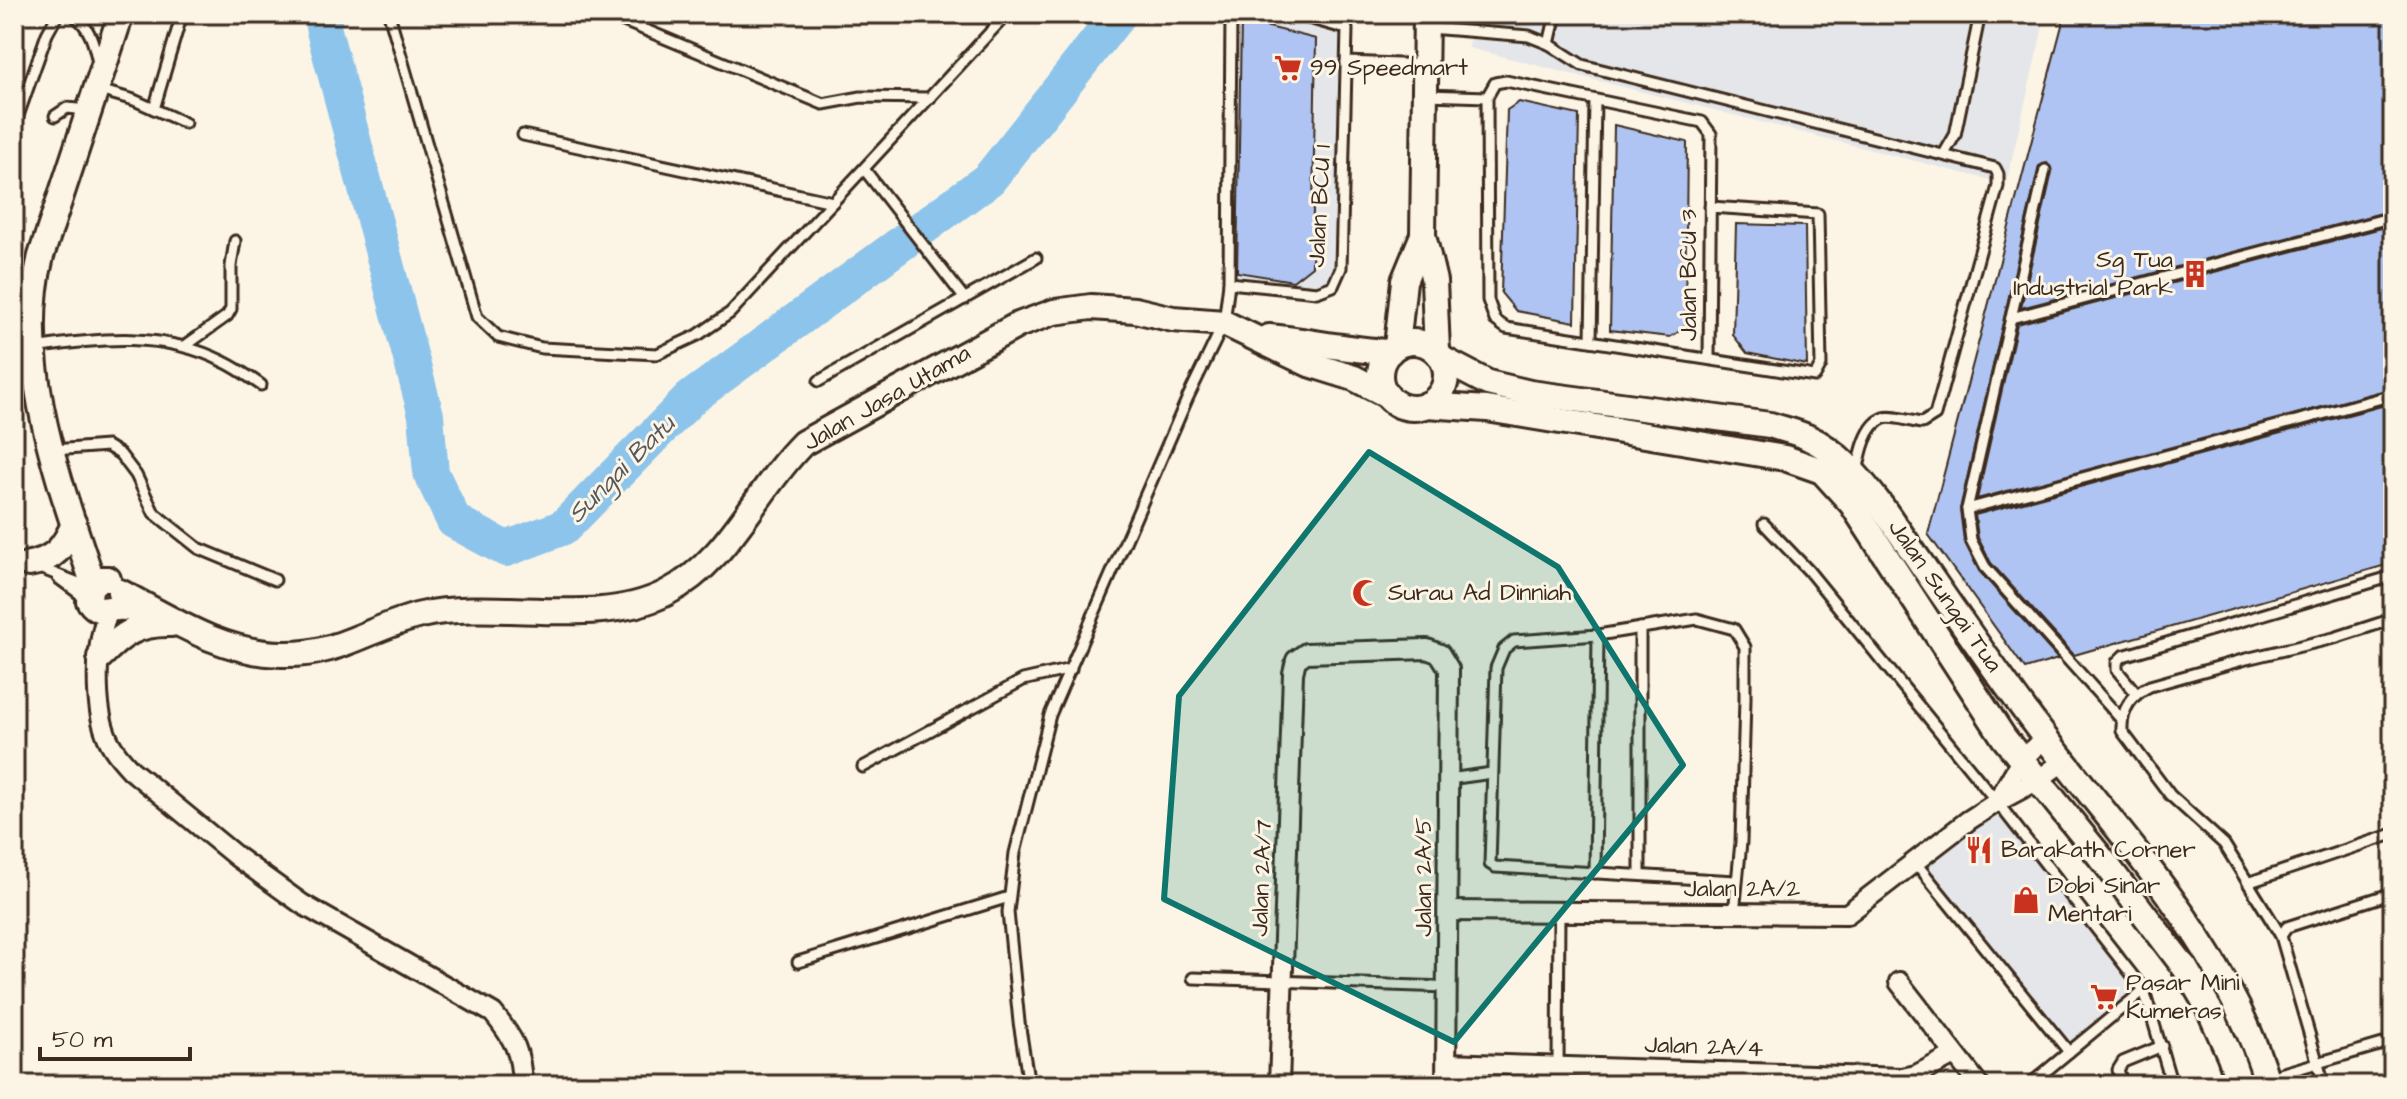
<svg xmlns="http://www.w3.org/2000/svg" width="2407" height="1099" viewBox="0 0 2407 1099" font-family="'Architects Daughter',sans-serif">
	<rect width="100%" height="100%" fill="#fcf5e5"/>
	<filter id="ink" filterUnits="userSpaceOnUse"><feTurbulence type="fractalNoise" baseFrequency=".0125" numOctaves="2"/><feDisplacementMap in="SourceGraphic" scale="16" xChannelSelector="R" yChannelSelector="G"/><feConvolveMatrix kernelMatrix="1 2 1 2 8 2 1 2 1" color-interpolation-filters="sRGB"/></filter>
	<g filter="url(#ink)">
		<g fill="#e5e6e9">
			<polygon points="1236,14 1276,14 1342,34 1337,265 1330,282 1315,287 1234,279"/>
			<polygon points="1470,14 2046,14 2006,184 1469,48"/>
			<polygon points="1996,810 2137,988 2069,1043 1922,864"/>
		</g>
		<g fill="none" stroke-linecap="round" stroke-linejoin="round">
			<polyline stroke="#8dc4eb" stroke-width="36" points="325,14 323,27 426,415 431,473 454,521 506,549 564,527 691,398 989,179 1119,14"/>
		</g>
		<g fill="#afc4f2" stroke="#3b2a1e" stroke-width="2">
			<polygon points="2065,14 2393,14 2393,210 2021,308 2052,172 2047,163 2039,166 1960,509 1964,541 1979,571 2058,659 2025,669 1928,534"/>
			<polygon points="1241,20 1316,39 1312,266 1293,281 1237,272"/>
			<polygon points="1519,102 1579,115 1575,322 1516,311 1501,293 1507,110"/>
			<polygon points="1614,125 1687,142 1685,328 1670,337 1610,330"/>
			<polygon points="1736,224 1805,226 1807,365 1747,353 1733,335"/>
			<polygon points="2393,225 2393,388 1977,499 2017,324"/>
			<polygon points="2393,403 2393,563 2074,655 1991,563 1978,538 1975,515"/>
		</g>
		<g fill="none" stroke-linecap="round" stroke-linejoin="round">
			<g stroke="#3b2a1e" stroke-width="15">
				<g id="lane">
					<path d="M73,14C90,27 94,43 98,63"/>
					<polyline points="389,14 477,317 498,337 542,348 657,354 698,335 730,313 1007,14"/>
					<polyline points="607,14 823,104 861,97 930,98"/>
					<polyline points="1388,14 1425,16"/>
					<path d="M1429,28L1529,36L1549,44L1582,65L1995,168L1998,174V186L1935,415L1922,423C1911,422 1894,415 1884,418C1865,425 1860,457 1857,473"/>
					<polyline points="1549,44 1556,14"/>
					<polyline points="1346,62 1425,65"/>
					<polyline points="96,89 134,100 154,109 182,14"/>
					<polyline points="1427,95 1487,97"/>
					<polyline points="154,109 185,123"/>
					<polyline points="55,116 67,108 88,110"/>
					<polyline points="14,127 47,34 58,14"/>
					<polyline points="523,135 833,202"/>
					<polyline points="1944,154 1955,135 1980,14"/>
					<polyline points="864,169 965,299"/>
					<polyline points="2045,170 1967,509 1971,540 1985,567 2121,719"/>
					<polyline points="1229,283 1231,14"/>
					<polyline points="2011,318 2393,217"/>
					<polyline points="1591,341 1595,100"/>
					<polyline points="185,346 227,316 231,309 231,266 235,241"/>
					<path d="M35,348C99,338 164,331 224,362C237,368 249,377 261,385"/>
					<polyline points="1709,359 1711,134 1702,122 1506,81 1495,83 1487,97 1488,300 1495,320 1506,328 1815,376 1821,365 1818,214 1710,207"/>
					<polyline points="14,366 34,366"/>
					<polyline points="819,381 1036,258"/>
					<polyline points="53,450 107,446 120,454 136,475 154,513 198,548 275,580"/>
					<polyline points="1967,509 2393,395"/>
					<polyline points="1764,524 1808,570 1997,802 2144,990 2172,1085"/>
					<polyline points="14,558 89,587"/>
					<polyline points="58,578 85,598"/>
					<polyline points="2136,693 2117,670 2117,662 2123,656 2393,576"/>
					<polyline points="863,767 1023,680 1071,669"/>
					<polyline points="1449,779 1492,773"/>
					<polyline points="1915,862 2069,1052"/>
					<polyline points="1595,873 1598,635"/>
					<polyline points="1640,874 1640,628"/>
					<polyline points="2250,882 2393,834"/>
					<polyline points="1734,913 1741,842 1745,699 1745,647 1734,629 1697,619 1598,635 1514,641 1504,649 1496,668 1490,864 1495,867 1736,881"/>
					<path d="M2281,936L2224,844L2170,795L2122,731C2121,710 2131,695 2150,686L2246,659L2334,638L2393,619"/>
					<polyline points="798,962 1009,897"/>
					<polyline points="1193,978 1447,987"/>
					<polyline points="1558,1067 1559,912"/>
					<polyline points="2266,1078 2393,1041"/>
					<polyline points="1029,1085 1019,1022 1008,912 1015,853 1050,715 1188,397 1224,323 1229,283 1317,292 1333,286 1341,268 1347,29 1294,14"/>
					<polyline points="2029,1085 2144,990"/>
					<polyline points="2123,1085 2118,1070 2123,1062 2162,1046"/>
					<polyline points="2324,1085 2281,936 2287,927 2393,893"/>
				</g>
			</g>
			<g stroke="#3b2a1e" stroke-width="24">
				<g id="street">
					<path d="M109,611C95,641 94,703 106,734C111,748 121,759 131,770L237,857L302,904L493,1013C514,1039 521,1051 522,1085"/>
					<polyline points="1997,802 2022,759 2046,737"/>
					<polyline points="1449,911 1847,914 1969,820 1997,802 2038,780 2064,761"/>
					<polyline points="1899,982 1979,1085"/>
					<polyline points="1447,1063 1902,1078 1916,1075 1954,1055"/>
					<polyline points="1279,1085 1293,673 1296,660 1306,653 1427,649 1440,654 1449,669 1446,1085"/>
				</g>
			</g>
			<g stroke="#3b2a1e" stroke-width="30">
				<g id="secondary">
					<polyline points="1426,14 1423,235 1434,281 1437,351"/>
					<path d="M1269,337C1310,341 1349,350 1390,352"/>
					<circle cx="1413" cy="375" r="33"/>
					<polyline points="1397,346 1404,281 1423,235"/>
					<path d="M1442,359L1488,383L1530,393L1770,425C1782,429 1796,432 1807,437C1840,452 1861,480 1882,507C1935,583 1987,661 2043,735C2127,843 2229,951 2268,1085"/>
					<polyline points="1426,405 1487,409 1785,458 1822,471 1852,504 2004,738 2106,864 2185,968 2209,1009 2230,1056 2240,1085"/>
					<path d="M29,564C54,560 64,547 74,524"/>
					<path d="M108,579H99L90,587L89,601C98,614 105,609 117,608C126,607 136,610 144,610"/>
					<path d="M93,583C59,480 14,365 41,256L121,14"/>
					<path d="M120,592C171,619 222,653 282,654C338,656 370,627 421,615C496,598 597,629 666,593C729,561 755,491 803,443L1018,325L1054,312L1091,307L1135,310L1173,319L1224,323L1309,364L1354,378L1387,395"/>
					<path d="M100,657C122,634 138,623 171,624"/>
				</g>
			</g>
			<use href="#lane" stroke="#fcf5e5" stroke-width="9"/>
			<use href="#street" stroke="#fcf5e5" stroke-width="18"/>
			<use href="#secondary" stroke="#fcf5e5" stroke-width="24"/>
		</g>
	</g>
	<path fill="#0f766e" fill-opacity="0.2" stroke="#0f766e" stroke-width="6" stroke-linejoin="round" d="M1369,452L1558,567L1683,765L1454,1042L1164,899L1179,696Z"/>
	<defs>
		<g id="supermarket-bare" transform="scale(2.16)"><path d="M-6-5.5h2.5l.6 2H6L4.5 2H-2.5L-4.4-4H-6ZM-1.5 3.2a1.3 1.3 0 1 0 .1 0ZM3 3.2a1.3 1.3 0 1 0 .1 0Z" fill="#c8321e" stroke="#fcf5e5" stroke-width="2.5" paint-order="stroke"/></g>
		<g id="building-bare" transform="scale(2.16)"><path d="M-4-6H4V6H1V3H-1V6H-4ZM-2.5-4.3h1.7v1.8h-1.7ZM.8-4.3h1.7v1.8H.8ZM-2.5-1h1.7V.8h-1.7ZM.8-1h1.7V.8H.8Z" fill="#c8321e" stroke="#fcf5e5" stroke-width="2.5" paint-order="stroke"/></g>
		<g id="mosque-bare" transform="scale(2.16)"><path d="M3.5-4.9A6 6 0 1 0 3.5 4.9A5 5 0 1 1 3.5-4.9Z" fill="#c8321e" stroke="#fcf5e5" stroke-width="2.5" paint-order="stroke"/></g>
		<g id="restaurant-bare" transform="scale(2.16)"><path d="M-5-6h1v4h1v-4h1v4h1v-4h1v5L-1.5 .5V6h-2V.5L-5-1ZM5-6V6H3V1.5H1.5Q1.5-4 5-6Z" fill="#c8321e" stroke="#fcf5e5" stroke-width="2.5" paint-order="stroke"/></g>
		<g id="shop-bare" transform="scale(2.16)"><path d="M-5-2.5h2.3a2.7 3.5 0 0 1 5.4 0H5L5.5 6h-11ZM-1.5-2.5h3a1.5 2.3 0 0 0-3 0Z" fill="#c8321e" stroke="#fcf5e5" stroke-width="2.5" paint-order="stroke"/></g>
	</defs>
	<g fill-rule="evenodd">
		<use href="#supermarket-bare" x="1288" y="68"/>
		<use href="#building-bare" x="2195" y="274"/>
		<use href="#mosque-bare" x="1366" y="593"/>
		<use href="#restaurant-bare" x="1979" y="850"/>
		<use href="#shop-bare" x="2026" y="900"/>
		<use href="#supermarket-bare" x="2104" y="997"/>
	</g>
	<g text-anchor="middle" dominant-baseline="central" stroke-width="6" stroke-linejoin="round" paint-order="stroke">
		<g font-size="24" fill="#3b2a1e" stroke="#fcf5e5" text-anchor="start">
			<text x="1310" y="68">99 Speedmart</text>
			<text x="2173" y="260" text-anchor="end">Sg Tua<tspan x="2173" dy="28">Industrial Park</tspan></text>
			<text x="1388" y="593">Surau Ad Dinniah</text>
			<text x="2001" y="850">Barakath Corner</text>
			<text x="2048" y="886">Dobi Sinar<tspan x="2048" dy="28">Mentari</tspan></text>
			<text x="2126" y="983">Pasar Mini<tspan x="2126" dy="28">Kumeras</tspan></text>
		</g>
		<g font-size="24" fill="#3b2a1e" stroke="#fcf5e5">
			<text transform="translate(1320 206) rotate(-87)">Jalan BCU 1</text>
			<text transform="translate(1689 275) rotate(-90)">Jalan BCU 3</text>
			<text transform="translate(887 398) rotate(-30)">Jalan Jasa Utama</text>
			<text transform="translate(1945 596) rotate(55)">Jalan Sungai Tua</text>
			<text transform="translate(1424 877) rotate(-90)">Jalan 2A/5</text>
			<text transform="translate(1262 878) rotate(-88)">Jalan 2A/7</text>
			<text x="1742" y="889">Jalan 2A/2</text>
			<text transform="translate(1704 1047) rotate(2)">Jalan 2A/4</text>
		</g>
		<g font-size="26" font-style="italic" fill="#54585c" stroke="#fcf5e5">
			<text transform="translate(621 469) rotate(-45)">Sungai Batu</text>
		</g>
	</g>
	<rect width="2407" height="1099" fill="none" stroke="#fcf5e5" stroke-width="48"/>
	<rect x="24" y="24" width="2359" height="1051" fill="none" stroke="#3b2a1e" stroke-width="3" filter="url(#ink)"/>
	<path d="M40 1047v12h150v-12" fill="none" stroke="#3b2a1e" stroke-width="4"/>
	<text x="52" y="1047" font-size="24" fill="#3b2a1e" stroke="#fcf5e5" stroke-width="6" paint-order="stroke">50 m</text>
</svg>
